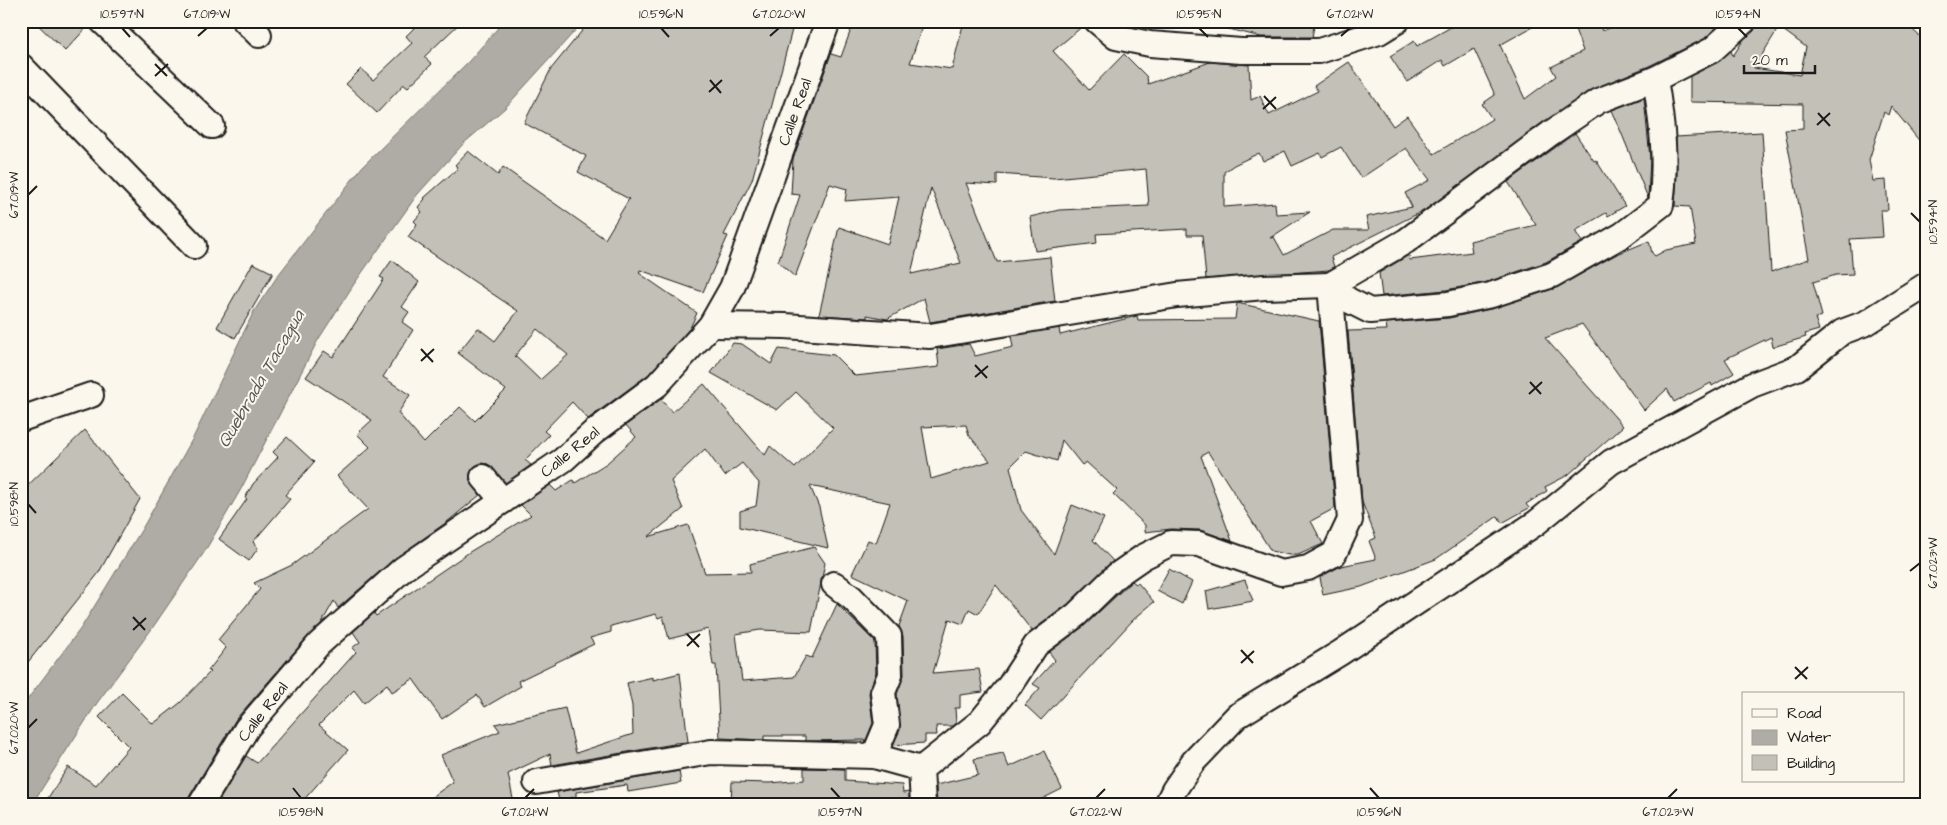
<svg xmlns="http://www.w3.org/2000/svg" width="1947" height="825" viewBox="0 0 1947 825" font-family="'Architects Daughter',sans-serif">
	<rect width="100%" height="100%" fill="#fbf7ec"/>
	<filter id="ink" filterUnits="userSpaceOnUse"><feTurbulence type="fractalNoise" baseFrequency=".02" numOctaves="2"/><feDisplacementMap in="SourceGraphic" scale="10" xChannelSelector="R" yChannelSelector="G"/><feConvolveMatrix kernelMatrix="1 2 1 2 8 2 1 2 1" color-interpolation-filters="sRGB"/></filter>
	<g filter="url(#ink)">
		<polygon fill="#afaca5" stroke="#74726e" points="504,21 584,21 505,108 464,143 435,175 417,195 354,284 318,340 241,489 205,551 151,630 97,703 32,804 21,804 21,708 81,628 142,529 193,438 254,311 279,274 362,167 469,61"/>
		<g fill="#c3c0b8" stroke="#1c1c1c" fill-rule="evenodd">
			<polygon points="34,21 89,21 89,25 65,51"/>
			<polygon points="421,21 462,21 424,57 432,64 408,87 404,84 377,113 346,84 361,69 373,80 412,43 406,36"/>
			<path d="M590,21H781L793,26L752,180L724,235L728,236L703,292L640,270L639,273L697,313L690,328L648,375L588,419L572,402L544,431L549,435L525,460L531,465L506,483L488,464L481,463L474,467L470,473V480L480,495L447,522L394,559L338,608L334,601L321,624L309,635L236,719L189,797L187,804H44L68,767L96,785L129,747L99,717L122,693L153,724L180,703L210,672L208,671L226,648L218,640L260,589L254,583L292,565L368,509L337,476L370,447L357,434L372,420L306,377L324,351L333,357L384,279L380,277L392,260L419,282L402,307L409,312L402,322L413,330L383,377L410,395L398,413L424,443L460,407L475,421L506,390L458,353L478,328L495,341L518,311L408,237L417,224L414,221L422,212L418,207L425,199L424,198L458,168L455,165L468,151L498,175L503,167L605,239L629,199L578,172L586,156L524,123L551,69ZM537,329L568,355L540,380L515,356Z"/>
			<path d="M854,21H924L910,63L952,69L964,21H1084V25L1053,51L1089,90L1124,54L1147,77L1148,84L1210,62L1249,65L1251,100L1260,96L1269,115L1318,91L1314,86L1349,62L1393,126L1407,116L1434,154L1492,119L1482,104L1495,95L1474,49L1445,66L1442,60L1407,82L1390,56L1414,41L1417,46L1462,21H1543L1500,45L1525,99L1556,76L1551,67L1583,51L1572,21H1598L1602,31L1628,21H1718L1720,24L1704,39L1649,66L1590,90L1425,210L1331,257L1334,267L1329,270L1206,279L1202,235H1187V229L1096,234L1097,243L1035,251L1030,217L1059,210L1149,206L1146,169L1054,178L997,174V185L966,183L997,262L1050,257L1055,301L930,322L924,298L887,319L867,315V318L819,315L839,227L888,244L899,197L845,201L847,189L830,184L795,277L778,262L800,195L791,194L793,159L831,54L841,57ZM1341,147L1361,178L1406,148L1430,180L1405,193L1412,207L1366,217L1369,230H1333L1284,255L1274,237L1270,238L1310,212L1276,214L1275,203L1224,207V172L1234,165L1259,153L1263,161L1285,151L1292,166L1320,153L1322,157ZM931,188L961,263L911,274Z"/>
			<polygon points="1226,21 1315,21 1312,37 1261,37 1225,28"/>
			<path d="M1757,21H1903L1926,42V149L1891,106L1888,115L1884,112L1869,160L1873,181L1886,180L1888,210H1881L1883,237L1850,239L1853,274L1836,275L1813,282L1822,316L1815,318L1819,330L1805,334L1806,337L1773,347L1771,337L1725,359L1734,373L1712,386L1711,383L1674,402L1667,389L1644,410L1582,324L1545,338L1623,426L1568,475L1545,487L1547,491L1526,504L1529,508L1502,523L1498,516L1436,559L1361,587L1323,595L1320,577L1341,566L1376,559L1369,541L1376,538L1362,502L1348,331L1387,330L1386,323L1449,318L1495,308L1556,288L1615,255L1649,241L1652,253L1655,256L1666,250L1696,244L1690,207L1675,206L1677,174L1676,137L1762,132L1771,272L1809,259L1785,130L1803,129V104L1690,102V76L1718,62L1731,51L1733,56L1744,39L1754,31ZM1779,27L1806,47L1800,75L1754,68Z"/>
			<polygon points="1644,98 1650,158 1648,198 1612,110"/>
			<polygon points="1575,133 1594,161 1596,160 1625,206 1608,216 1606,213 1575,231 1582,242 1546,262 1487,282 1446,290 1382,296 1379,273 1409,255 1410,260 1472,252 1470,241 1536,225 1508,182"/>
			<polygon points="253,263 273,273 235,338 217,327"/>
			<path d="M1237,303L1319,321L1335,508L1311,521L1323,544L1298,555H1289L1271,551L1208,452L1201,456L1232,541L1200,530L1171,529L1145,532V525L1113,494L1117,490L1086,462L1082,465L1062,440L1057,461L1026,451L1010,467L1021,510L1054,554L1072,505L1104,518L1093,540L1113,561L1067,605L1032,631L996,585L978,614L969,609L963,624L949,619L933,673L979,669L983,692L960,695V708H955L956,724L953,726H936L937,735H925V743L893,745L900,730L897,694L904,675L903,636L899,626L908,601L852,574L868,540L876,543L890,503L810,486L819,507L828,548L740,527V511L756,506L759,483L742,463L725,476L705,449L671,481L683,509L648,537L688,525L705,573L751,572L750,564L814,547L825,563L811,632L760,630L736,634L742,681L794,677L806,656L812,658L837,604L875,642L876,672L869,693L873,723L866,740L805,741V736H764V740L720,738L716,665H713L708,629L669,639L663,616L658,618L656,614L611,626V632L590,638L594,644L518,681L521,686L485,707L477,695L442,719L413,679L392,692L387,684L364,703L354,690L319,725L348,750L300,804H217L246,756L257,763L356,652L352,648L360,642L353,632L374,613L376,616L471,551L531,515L521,505L550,485L556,491L573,480L575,483L607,463L636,437L626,425L661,399L672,412L704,384L765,455L770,446L795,468L833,428L796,392L777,410L711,373L733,343L742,344L771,364L779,349L834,355L855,376L939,367L937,349L969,344L975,356L1013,347L1011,336L1059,328L1060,335L1137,316L1138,320L1235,319ZM966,425L969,435L990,461L931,479L922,427Z"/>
			<polygon points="85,430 140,499 98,574 21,671 21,492"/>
			<polygon points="287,437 314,462 285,495 290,499 253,542 258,548 249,561 219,539 247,499 245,498 253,484 278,457 273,452"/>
			<polygon points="1169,569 1192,582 1182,604 1157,591"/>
			<polygon points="1245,580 1253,601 1209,609 1206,591"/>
			<polygon points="1132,581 1136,584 1138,583 1154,602 1133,620 1041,720 1025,705 1040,688 1033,684 1055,660 1049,652 1084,626"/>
			<polygon points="680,673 688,742 674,743 674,744 552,765 550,754 508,774 514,804 422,804 453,782 441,755 500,731 495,724 565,708 576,753 633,734 632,706 627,683 653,677 653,680"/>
			<polygon points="1044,751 1062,789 1032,804 937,804 936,785 978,775 974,759 1003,753 1009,767"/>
			<polygon points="804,768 845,769 845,781 902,785 903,793 909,792 909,804 731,804 732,782 770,783 804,780"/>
			<polygon points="679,771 681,783 628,792 627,785 576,792 576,797 559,800 557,792"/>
		</g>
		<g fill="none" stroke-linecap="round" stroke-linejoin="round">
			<g stroke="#1c1c1c" stroke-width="28">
				<g id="minor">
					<polyline points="102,21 212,126"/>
					<polyline points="245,21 259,35"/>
					<polyline points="1097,21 1116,37 1150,44 1241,51 1319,51 1379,32 1397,21"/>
					<polyline points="21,66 194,246"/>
					<path d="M711,325L785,326L930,336L1177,295L1264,287L1330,285L1348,300L1370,311L1448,304L1491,295L1552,275L1622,235L1661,205C1667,162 1662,121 1655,79"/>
					<polyline points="21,419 91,395"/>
					<polyline points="483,477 503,501"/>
					<polyline points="834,584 852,598 889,636 890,675 883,692 887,725 874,756"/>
					<polyline points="536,782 711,752 874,756 921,769"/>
					<polyline points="201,804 247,728 319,644 403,569 563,460 594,432 657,385 711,325 732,288 828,21"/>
					<polyline points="923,804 921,769 980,722 1010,685 1036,645 1076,615 1117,575 1143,557 1171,543 1199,544 1281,573 1308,568 1334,554 1350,520 1330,285 1406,241 1551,133 1598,101 1655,79 1712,50 1744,21"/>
					<polyline points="1167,804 1174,790 1193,762 1237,716 1340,653 1536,523 1611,462 1752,385 1797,368 1842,332 1866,323 1926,285"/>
				</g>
			</g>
			<use href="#minor" stroke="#fbf7ec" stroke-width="24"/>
		</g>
	</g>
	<path fill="none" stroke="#1c1c1c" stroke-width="2" d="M122,28L130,37M661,28L669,37M1199,28L1208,37M1738,28L1747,37M198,36L207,28M770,36L779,28M1341,36L1350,28M155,64L167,76M155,76L168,64M710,80L721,93M709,92L722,80M1264,96L1276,109M1263,109L1276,97M1818,113L1830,126M1817,125L1830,113M28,195L37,186M1911,213L1920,222M421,349L433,362M421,361L434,349M975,365L987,378M975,377L988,366M1530,382L1541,394M1529,394L1542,382M28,504L36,513M1910,571L1920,563M133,617L145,630M133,630L146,618M687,634L699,647M687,646L700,634M1241,650L1253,663M1241,663L1254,651M1795,667L1807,679M1795,679L1808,667M28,728L37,719M293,788L301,798M831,788L840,798M1370,788L1379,798M525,798L534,789M1096,798L1105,789M1668,798L1677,789"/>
	<g text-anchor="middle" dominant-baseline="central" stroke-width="4" stroke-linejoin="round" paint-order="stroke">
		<g font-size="16" fill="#1c1c1c" stroke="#fbf7ec">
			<text transform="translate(795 112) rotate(-70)">Calle Real</text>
			<text transform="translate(570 452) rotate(-39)">Calle Real</text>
			<text transform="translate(263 712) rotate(-52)">Calle Real</text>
		</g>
		<g font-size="18" font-style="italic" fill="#575653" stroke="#fbf7ec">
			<text transform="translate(261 379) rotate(-60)">Quebrada Tacagua</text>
		</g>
	</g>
	<rect width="1947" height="825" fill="none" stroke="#fbf7ec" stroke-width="55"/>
	<rect x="1742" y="692" width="162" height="90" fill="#fbf7ec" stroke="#a29f99"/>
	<rect x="1752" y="709" width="25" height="8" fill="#fbf7ec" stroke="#a29f99"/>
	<text x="1787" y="718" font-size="15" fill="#1c1c1c">Road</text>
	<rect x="1752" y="730" width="25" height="15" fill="#afaca5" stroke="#a29f99"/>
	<text x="1787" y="742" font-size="15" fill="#1c1c1c">Water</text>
	<rect x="1752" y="755" width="25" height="15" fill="#c3c0b8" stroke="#a29f99"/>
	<text x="1787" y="768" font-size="15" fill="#1c1c1c">Building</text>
	<path d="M1744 65v8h71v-8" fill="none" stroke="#1c1c1c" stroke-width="2.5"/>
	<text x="1752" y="65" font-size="15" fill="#1c1c1c" stroke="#fbf7ec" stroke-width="4" paint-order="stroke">20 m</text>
	<rect x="28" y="28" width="1892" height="770" fill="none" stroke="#1c1c1c" stroke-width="2"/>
	<g font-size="12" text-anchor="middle" fill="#1c1c1c">
		<text x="122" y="18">10.597°N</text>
		<text x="207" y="18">67.019°W</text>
		<text x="661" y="18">10.596°N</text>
		<text x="779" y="18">67.020°W</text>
		<text x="1199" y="18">10.595°N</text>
		<text x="1350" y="18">67.021°W</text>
		<text x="1738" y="18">10.594°N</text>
		<text transform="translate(14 195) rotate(-90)" y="4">67.019°W</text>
		<text transform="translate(1933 222) rotate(-90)" y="4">10.594°N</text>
		<text transform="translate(14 504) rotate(-90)" y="4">10.598°N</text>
		<text transform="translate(1933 563) rotate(-90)" y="4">67.023°W</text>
		<text transform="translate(14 728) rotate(-90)" y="4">67.020°W</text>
		<text x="301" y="816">10.598°N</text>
		<text x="525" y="816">67.021°W</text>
		<text x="840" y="816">10.597°N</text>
		<text x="1096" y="816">67.022°W</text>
		<text x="1379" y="816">10.596°N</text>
		<text x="1668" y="816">67.023°W</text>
	</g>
</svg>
